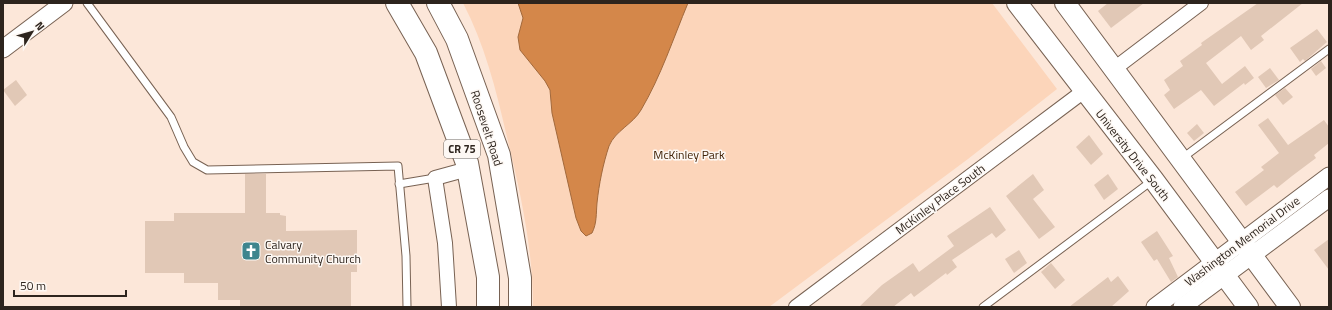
<svg xmlns="http://www.w3.org/2000/svg" width="1332" height="310" viewBox="0 0 1332 310" font-family="'Titillium Web',sans-serif">
	<rect width="100%" height="100%" fill="#fce7d9"/>
	<path fill="#fcd5ba" d="M463,3H992L1057,89L968,159L769,307H533C533,247 520,190 506,133C496,89 484,43 463,3Z"/>
	<path fill="#d4874a" stroke="#a2693c" d="M518,3H688C673,39 661,76 641,110C633,124 615,131 609,146C603,164 599,184 597,203C596,214 597,223 592,233L586,236L581,231L576,218L552,113L550,90L545,81L520,50L518,37L523,18Z"/>
	<g fill="#e1c8b6">
		<polygon points="1108,3 1144,3 1111,28 1098,11"/>
		<polygon points="1258,3 1303,3 1261,36 1264,40 1251,50 1241,36 1206,63 1222,84 1245,66 1254,78 1245,85 1244,83 1214,106 1201,90 1174,109 1164,95 1170,90 1164,80 1183,66 1180,61 1202,45 1201,43"/>
		<polygon points="1317,29 1327,42 1305,61 1303,59 1300,62 1290,48"/>
		<polygon points="1321,61 1326,68 1316,76 1311,69"/>
		<polygon points="1270,68 1279,80 1266,88 1258,77"/>
		<polygon points="16,80 27,95 15,106 3,90"/>
		<polygon points="1285,88 1293,97 1283,105 1275,95"/>
		<polygon points="1268,118 1288,145 1324,120 1329,127 1329,143 1314,155 1316,158 1292,176 1277,188 1274,185 1246,206 1235,192 1264,170 1261,167 1279,153 1258,125"/>
		<polygon points="1197,124 1204,133 1194,141 1187,133"/>
		<polygon points="1089,135 1103,154 1091,165 1076,147"/>
		<polygon points="245,174 266,174 266,213 280,213 280,215 286,216 286,231 357,230 357,272 351,272 351,307 240,307 240,300 218,300 218,283 184,283 184,273 145,273 145,221 174,221 174,213 245,213"/>
		<polygon points="1033,174 1044,190 1033,199 1055,227 1039,239 1006,196"/>
		<polygon points="1108,174 1118,189 1104,200 1094,185"/>
		<polygon points="990,207 1006,230 996,238 992,233 952,260 957,267 947,275 946,273 914,297 911,293 893,307 859,307 882,285 913,263 919,272 954,246 947,236"/>
		<polygon points="1157,231 1173,256 1169,258 1178,277 1171,282 1157,259 1154,261 1141,242"/>
		<polygon points="1329,239 1329,270 1314,250"/>
		<polygon points="1019,250 1027,263 1014,273 1005,259"/>
		<polygon points="1051,263 1065,280 1055,289 1041,272"/>
		<polygon points="1118,276 1129,291 1111,307 1069,307 1108,277 1111,282"/>
	</g>
	<g fill="none" stroke-linecap="round" stroke-linejoin="round">
		<g stroke="#786253" stroke-width="9">
			<g id="service">
				<polyline points="87,3 171,117 184,147 193,162 207,170 398,166 406,256 407,307"/>
				<polyline points="1181,159 1329,49"/>
				<polyline points="399,184 435,178"/>
				<polyline points="983,307 1153,180"/>
			</g>
		</g>
		<g stroke="#786253" stroke-width="16">
			<g id="minor">
				<polyline points="1114,69 1201,3"/>
				<polyline points="449,307 445,243 435,178 468,169"/>
				<polyline points="796,307 1084,91"/>
			</g>
		</g>
		<g stroke="#786253" stroke-width="19">
			<g id="tertiary">
				<polyline points="3,49 64,3"/>
				<polyline points="1155,307 1329,176"/>
				<polyline points="1182,307 1329,198"/>
			</g>
		</g>
		<g stroke="#786253" stroke-width="22">
			<g id="secondary">
				<polyline points="1017,3 1153,179 1248,307"/>
				<polyline points="1065,3 1290,307"/>
			</g>
		</g>
		<g stroke="#786253" stroke-width="24">
			<g id="primary">
				<polyline points="397,3 426,53 467,163 488,277 488,307"/>
				<polyline points="438,3 457,39 499,155 520,278 520,307"/>
			</g>
		</g>
		<use href="#service" stroke="#fff" stroke-width="7"/>
		<use href="#minor" stroke="#fff" stroke-width="14"/>
		<use href="#tertiary" stroke="#fff" stroke-width="17"/>
		<use href="#secondary" stroke="#fff" stroke-width="20"/>
		<use href="#primary" stroke="#fff" stroke-width="22"/>
	</g>
	<defs>
		<g id="church-square" transform="scale(1)"><rect x="-9" y="-9" width="18" height="18" rx="4" fill="#3e858e" stroke="#fdf8f4"/><path d="M-1.2-6h2.4v3.5h3.3v2.4h-3.3V6h-2.4V-.1h-3.3v-2.4h3.3Z" fill="#fff"/></g>
	</defs>
	<g fill-rule="evenodd">
		<use href="#church-square" x="251" y="251"/>
	</g>
	<g text-anchor="middle" dominant-baseline="central" stroke-width="3" stroke-linejoin="round" paint-order="stroke">
		<rect fill="#fdf8f4" stroke="#6b645e" stroke-width="1" x="444" y="140" width="36" height="18" rx="3"/>
		<g font-size="11" font-weight="bold" fill="#2d241d">
			<text x="462" y="149">CR 75</text>
		</g>
		<g font-size="12" fill="#2d241d" stroke="#fdf8f4">
			<text transform="translate(487 128) rotate(72)">Roosevelt Road</text>
			<text transform="translate(1133 155) rotate(52)">University Drive South</text>
			<text transform="translate(940 199) rotate(-37)">McKinley Place South</text>
			<text transform="translate(1242 241) rotate(-37)">Washington Memorial Drive</text>
		</g>
		<g font-size="12" fill="#422308" stroke="#fdf8f4">
			<text x="689" y="154">McKinley Park</text>
		</g>
		<g font-size="12" fill="#2d241d" stroke="#fdf8f4" text-anchor="start">
			<text x="265" y="244">Calvary<tspan x="265" dy="14">Community Church</tspan></text>
		</g>
	</g>
	<rect width="1332" height="310" fill="none" stroke="#2d241d" stroke-width="8"/>
	<g transform="translate(32 32) rotate(53)" stroke="#fdf8f4" stroke-width="3" paint-order="stroke">
	<path d="M0-3L7 15L0 10L-7 15Z" fill="#2d241d"/>
	<text y="-6" font-size="11" font-weight="bold" text-anchor="middle" fill="#2d241d">N</text>
	</g>
	<path d="M14 290v6h112v-6" fill="none" stroke="#2d241d" stroke-width="2"/>
	<text x="20" y="290" font-size="12" fill="#2d241d" stroke="#fdf8f4" stroke-width="3" paint-order="stroke">50 m</text>
</svg>
